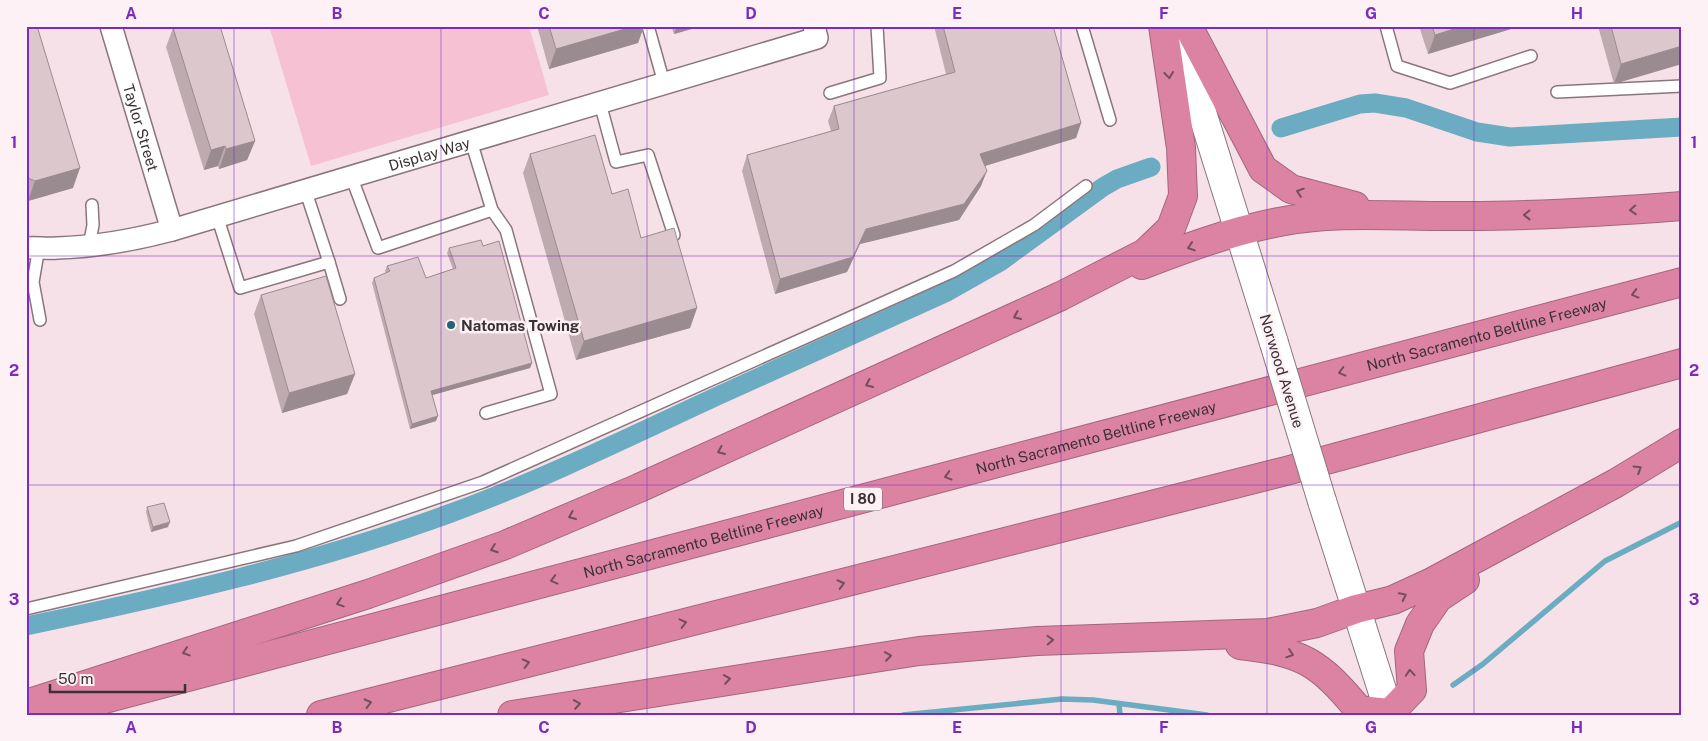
<svg xmlns="http://www.w3.org/2000/svg" width="1708" height="741" viewBox="0 0 1708 741" font-family="'Public Sans',sans-serif">
	<rect width="100%" height="100%" fill="#f7e1e8"/>
	<polygon fill="#f6c1d3" points="269,26 529,26 549,95 311,166"/>
	<g fill="none" stroke-linecap="round" stroke-linejoin="round">
		<g stroke="#6bacc2" stroke-width="5.5">
			<polyline points="1453,685 1483,664 1605,561 1682,522"/>
			<polyline points="1119,704 1120,715"/>
			<polyline points="903,715 1062,699 1093,700 1207,715"/>
		</g>
		<g stroke="#6bacc2" stroke-width="19">
			<polyline points="1281,128 1360,104 1375,103 1406,108 1477,132 1510,137 1682,127"/>
			<path d="M26,626C170,596 312,564 451,513C541,480 627,438 713,398C791,362 869,327 947,292L1000,262L1103,187L1117,179L1151,167"/>
		</g>
		<g stroke="#89767c" stroke-width="14">
			<g id="service">
				<polyline points="648,26 664,83"/>
				<polyline points="1082,26 1110,120"/>
				<polyline points="1386,26 1397,66 1450,83 1531,56"/>
				<polyline points="1557,92 1682,86"/>
				<polyline points="830,93 880,78 877,26"/>
				<polyline points="600,103 616,162 648,155 674,235"/>
				<polyline points="471,141 492,210 506,230 551,394 486,413"/>
				<polyline points="351,176 378,248 492,210"/>
				<polyline points="217,216 240,288 329,262 305,189"/>
				<polyline points="89,246 93,225 92,205"/>
				<polyline points="39,247 33,282 40,320"/>
				<polyline points="329,262 340,299"/>
				<polyline points="26,609 296,546 483,482 954,271 1034,225 1086,186"/>
			</g>
		</g>
		<g stroke="#89767c" stroke-width="24">
			<g id="minor">
				<path id="s1" d="M111,26L172,230"/>
				<path id="s2" d="M26,248C37,247 47,249 57,248C97,247 134,240 172,230L817,38L814,26"/>
			</g>
		</g>
		<g stroke="#89767c" stroke-width="30">
			<g id="secondary">
				<polyline points="1175,26 1274,343"/>
				<polyline points="1322,501 1390,715"/>
			</g>
		</g>
		<g stroke="#a3667d" stroke-width="30">
			<g id="motorway">
				<polyline points="1188,26 1263,169 1291,189 1355,206"/>
				<path d="M1142,265C1186,248 1232,231 1279,222C1335,211 1391,216 1448,216C1526,217 1604,212 1682,206"/>
				<path d="M1240,645C1303,652 1319,662 1359,710L1390,713L1412,690L1409,651L1420,624L1438,598L1465,580"/>
				<polyline points="26,704 368,594 505,545 639,488 1061,296 1145,253 1171,228 1183,196 1181,148 1163,26"/>
				<path id="s3" d="M44,715L1682,282"/>
				<polyline points="321,715 1286,471 1682,363"/>
				<polyline points="512,715 919,651 1037,641 1268,633 1317,623 1356,609 1393,600 1430,583 1616,483 1682,443"/>
			</g>
		</g>
		<use href="#service" stroke="#fff" stroke-width="11"/>
		<use href="#minor" stroke="#fff" stroke-width="21"/>
		<use href="#secondary" stroke="#fff" stroke-width="28"/>
		<use href="#motorway" stroke="#dc83a4" stroke-width="28"/>
		<g stroke="#89767c" stroke-width="30" stroke-linecap="butt">
			<polyline id="secondary-bridge" points="1274,343 1322,501"/>
		</g>
		<use href="#secondary-bridge" stroke="#fff" stroke-width="28"/>
	</g>
	<g fill="#bdabb0">
		<polygon points="26,26 73,188 28,201 26,200"/>
		<polygon points="537,26 644,26 638,43 549,69"/>
		<polygon points="671,26 702,26 674,34"/>
		<polygon points="934,26 1053,26 1081,123 1076,138 985,166 981,186 959,220 860,244 847,272 775,294 742,171 747,155 831,131 828,121 834,106 946,74"/>
		<polygon points="1419,26 1521,26 1428,54"/>
		<polygon points="1598,26 1682,26 1614,84"/>
		<polygon points="173,28 255,141 247,160 219,169 218,166 204,170 166,47"/>
		<polygon points="530,154 612,194 641,238 697,308 690,328 576,360 523,173"/>
		<polygon points="449,248 532,363 530,368 432,395 436,421 410,429 372,283 374,278 386,273 385,271 387,266 426,278 453,269 447,253"/>
		<polygon points="261,295 355,374 347,394 282,413 254,314"/>
		<polygon points="147,507 168,527 151,532 146,512"/>
	</g>
	<g fill="#9a8b90">
		<polygon points="635,26 644,26 638,43 549,69 556,49"/>
		<polygon points="677,26 702,26 674,34"/>
		<polygon points="1463,26 1521,26 1428,54 1435,35"/>
		<polygon points="1682,46 1682,64 1614,84 1621,64"/>
		<polygon points="1081,123 1076,138 975,169 980,154"/>
		<polygon points="255,141 247,160 219,169 226,149"/>
		<polygon points="225,146 218,166 204,170 211,150"/>
		<polygon points="80,168 73,188 28,201 35,181"/>
		<polygon points="987,171 981,186 959,220 860,244 847,272 775,294 780,279 866,229"/>
		<polygon points="697,308 690,328 576,360 584,341"/>
		<polygon points="532,363 530,368 429,396 431,391"/>
		<polygon points="355,374 347,394 282,413 289,393"/>
		<polygon points="438,416 436,421 410,429 412,424"/>
		<polygon points="170,522 168,527 151,532 153,527"/>
	</g>
	<g fill="#dcc7cd" stroke="#9a8b90">
		<polygon points="26,26 37,26 80,168 35,181 26,177"/>
		<polygon points="178,26 220,26 255,141 226,149 225,146 211,150 173,28"/>
		<polygon points="549,26 635,26 556,49"/>
		<polygon points="943,26 1053,26 1081,123 980,154 987,171 964,204 866,229 853,257 780,279 747,155 839,129 834,106 955,72"/>
		<polygon points="1432,26 1463,26 1435,35"/>
		<polygon points="1611,26 1682,26 1682,46 1621,64"/>
		<polygon points="595,135 612,194 628,189 641,238 674,228 697,308 584,341 530,154"/>
		<polygon points="481,240 483,246 499,241 532,363 431,391 438,416 412,424 374,278 390,271 387,266 418,257 426,278 456,268 449,248"/>
		<polygon points="326,276 355,374 289,393 261,295"/>
		<polygon points="164,503 170,522 153,527 147,507"/>
	</g>
	<defs><path id="oneway-chevron" d="M-2-3.5L2.5 0L-2 3.5" fill="none" stroke-width="1.6" stroke-linecap="round" stroke-linejoin="round" transform="scale(1.25)"/></defs>
	<g stroke="#734e5b">
		<use href="#oneway-chevron" transform="translate(1169 75) rotate(83)"/>
		<use href="#oneway-chevron" transform="translate(1300 192) rotate(-161)"/>
		<use href="#oneway-chevron" transform="translate(1633 210) rotate(176)"/>
		<use href="#oneway-chevron" transform="translate(1527 215) rotate(179)"/>
		<use href="#oneway-chevron" transform="translate(1191 247) rotate(162)"/>
		<use href="#oneway-chevron" transform="translate(1635 294) rotate(165)"/>
		<use href="#oneway-chevron" transform="translate(1017 316) rotate(156)"/>
		<use href="#oneway-chevron" transform="translate(1342 372) rotate(165)"/>
		<use href="#oneway-chevron" transform="translate(869 384) rotate(156)"/>
		<use href="#oneway-chevron" transform="translate(721 451) rotate(156)"/>
		<use href="#oneway-chevron" transform="translate(1638 469) rotate(-32)"/>
		<use href="#oneway-chevron" transform="translate(948 476) rotate(165)"/>
		<use href="#oneway-chevron" transform="translate(572 516) rotate(157)"/>
		<use href="#oneway-chevron" transform="translate(494 549) rotate(160)"/>
		<use href="#oneway-chevron" transform="translate(554 580) rotate(165)"/>
		<use href="#oneway-chevron" transform="translate(841 584) rotate(-14)"/>
		<use href="#oneway-chevron" transform="translate(1403 596) rotate(-26)"/>
		<use href="#oneway-chevron" transform="translate(340 603) rotate(162)"/>
		<use href="#oneway-chevron" transform="translate(683 623) rotate(-14)"/>
		<use href="#oneway-chevron" transform="translate(1050 640) rotate(-2)"/>
		<use href="#oneway-chevron" transform="translate(186 652) rotate(162)"/>
		<use href="#oneway-chevron" transform="translate(1290 654) rotate(19)"/>
		<use href="#oneway-chevron" transform="translate(888 656) rotate(-8)"/>
		<use href="#oneway-chevron" transform="translate(526 663) rotate(-14)"/>
		<use href="#oneway-chevron" transform="translate(1410 673) rotate(-94)"/>
		<use href="#oneway-chevron" transform="translate(727 679) rotate(-8)"/>
		<use href="#oneway-chevron" transform="translate(368 703) rotate(-14)"/>
		<use href="#oneway-chevron" transform="translate(577 704) rotate(-9)"/>
	</g>
	<path fill="none" stroke="#7b2cbf" stroke-width="1" stroke-opacity="0.55" d="M234,26V715M441,26V715M647,26V715M854,26V715M1061,26V715M1267,26V715M1474,26V715M26,256H1682M26,485H1682"/>
	<circle fill="#226478" stroke="#fef1f5" stroke-width="2" cx="451" cy="325" r="5"/>
	<g text-anchor="middle" dominant-baseline="central" stroke-width="5" stroke-linejoin="round" paint-order="stroke">
		<rect fill="#fef1f5" stroke="#756b6e" stroke-width="1" x="844" y="487.5" width="38" height="23" rx="4"/>
		<g font-size="14" font-weight="bold" fill="#3a3134">
			<text x="863" y="499">I 80</text>
		</g>
		<g font-size="15" fill="#3a3134" stroke="#fef1f5">
			<text stroke="none"><textPath href="#s1" startOffset="106">Taylor Street</textPath></text>
			<text stroke="none"><textPath href="#s2" startOffset="416">Display Way</textPath></text>
			<text stroke="none"><textPath href="#s3" startOffset="1492">North Sacramento Beltline Freeway</textPath></text>
			<text transform="translate(1282 371) rotate(73)">Norwood Avenue</text>
			<text stroke="none"><textPath href="#s3" startOffset="1088">North Sacramento Beltline Freeway</textPath></text>
			<text stroke="none"><textPath href="#s3" startOffset="682">North Sacramento Beltline Freeway</textPath></text>
		</g>
		<g font-size="15" font-weight="bold" fill="#3a3134" stroke="#fef1f5" text-anchor="start">
			<text x="461" y="325">Natomas Towing</text>
		</g>
	</g>
	<rect width="1708" height="741" fill="none" stroke="#fef1f5" stroke-width="55"/>
	<path d="M50 684v8h135v-8" fill="none" stroke="#3a3134" stroke-width="2.5"/>
	<text x="58" y="684" font-size="15" fill="#3a3134" stroke="#fef1f5" stroke-width="4" paint-order="stroke">50 m</text>
	<rect x="28" y="28" width="1652" height="686" fill="none" stroke="#7b2cbf" stroke-width="2"/>
	<g font-size="16" text-anchor="middle" font-weight="bold" fill="#7b2cbf">
		<text x="131" y="19">A</text>
		<text x="337" y="19">B</text>
		<text x="544" y="19">C</text>
		<text x="751" y="19">D</text>
		<text x="957" y="19">E</text>
		<text x="1164" y="19">F</text>
		<text x="1371" y="19">G</text>
		<text x="1577" y="19">H</text>
		<text x="14" y="148">1</text>
		<text x="1694" y="148">1</text>
		<text x="14" y="376">2</text>
		<text x="1694" y="376">2</text>
		<text x="14" y="605">3</text>
		<text x="1694" y="605">3</text>
		<text x="131" y="733">A</text>
		<text x="337" y="733">B</text>
		<text x="544" y="733">C</text>
		<text x="751" y="733">D</text>
		<text x="957" y="733">E</text>
		<text x="1164" y="733">F</text>
		<text x="1371" y="733">G</text>
		<text x="1577" y="733">H</text>
	</g>
</svg>
